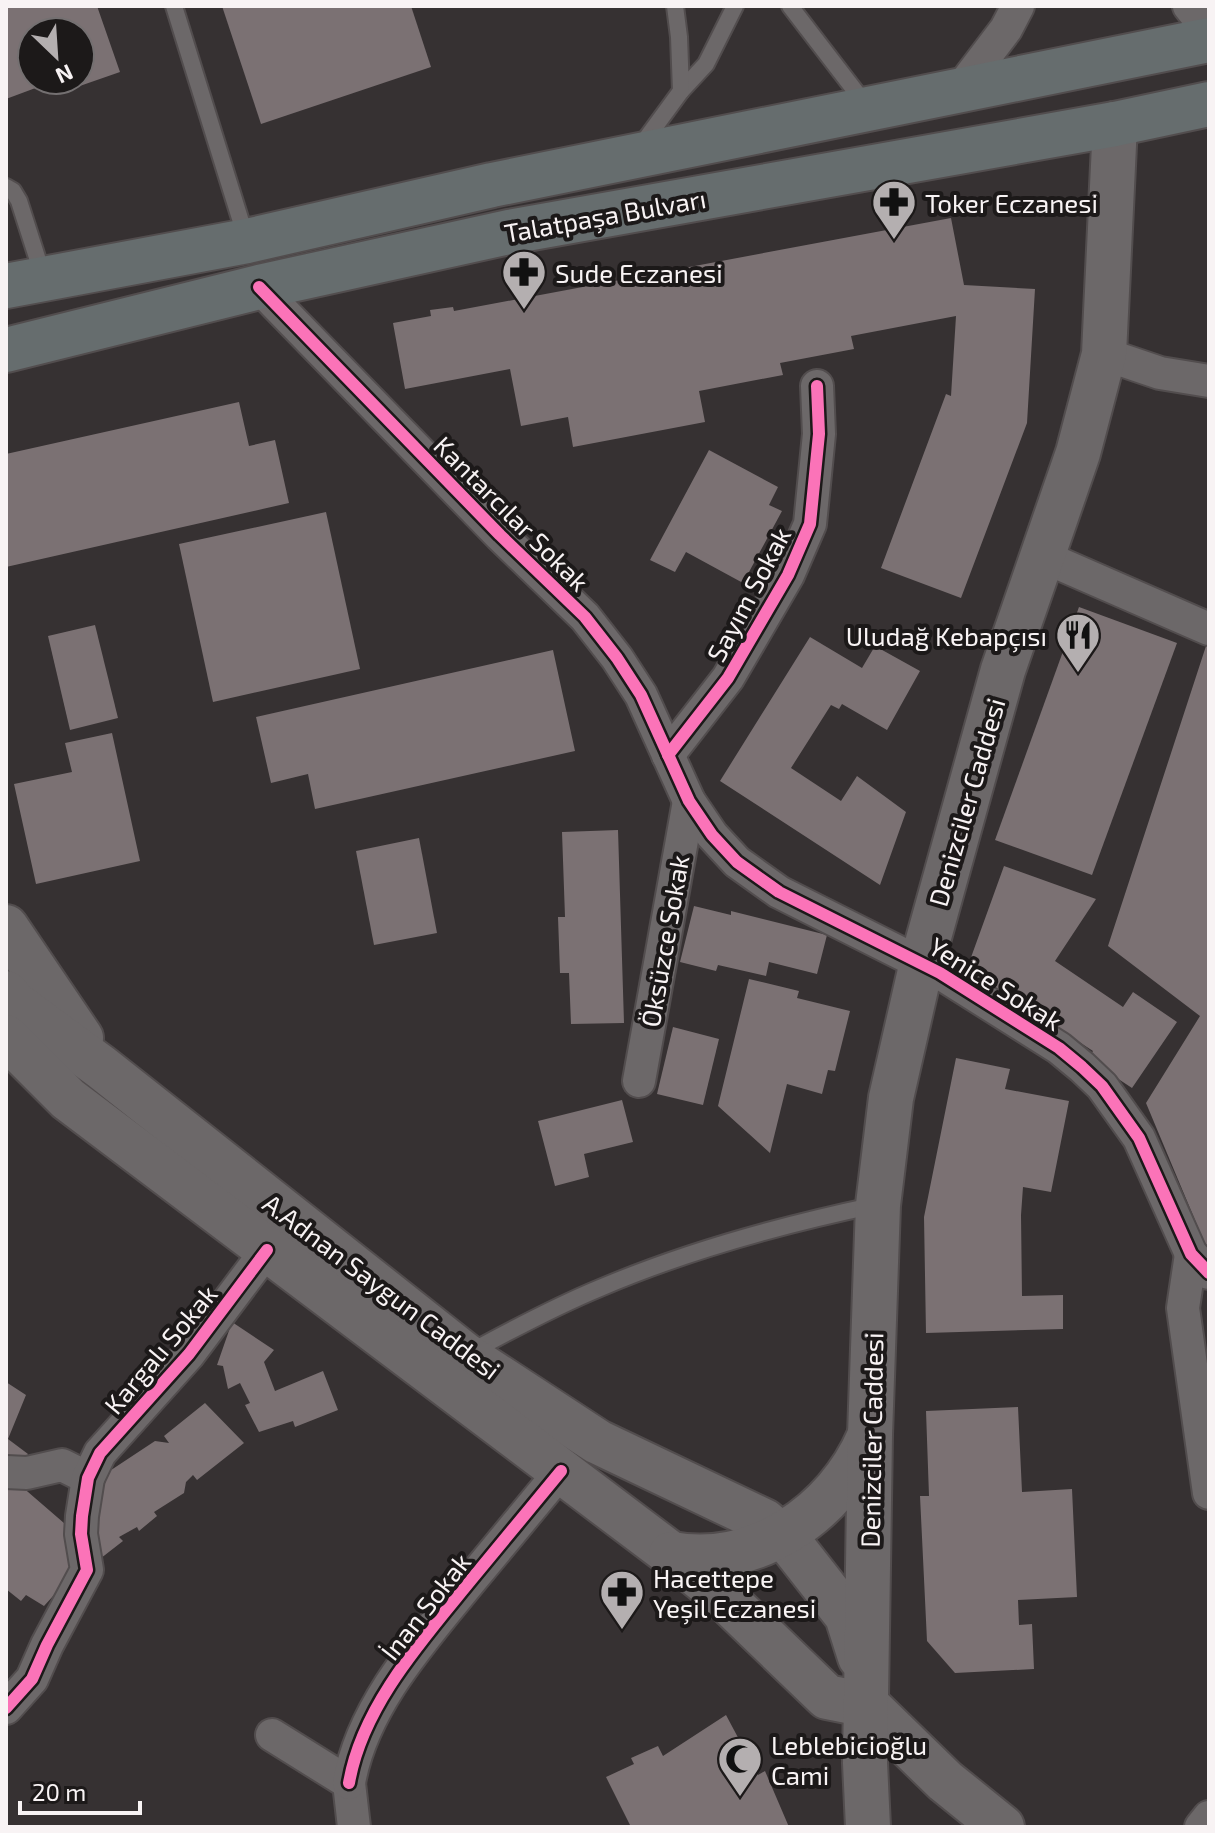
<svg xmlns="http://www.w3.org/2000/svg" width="1215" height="1833" viewBox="0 0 1215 1833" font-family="'Exo 2',sans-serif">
	<rect width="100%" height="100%" fill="#363132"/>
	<g fill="#7b7173">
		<polygon points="6,6 97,6 120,72 74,88 71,80 80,80 80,32 32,32 32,80 57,80 6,99"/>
		<polygon points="222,6 411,6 431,67 261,124"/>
		<polygon points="951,218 964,285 1035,289 1027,423 961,598 881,568 946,394 951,396 956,316 851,336 854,349 780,363 783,375 699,391 705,422 573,447 568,417 521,426 510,369 405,389 393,323 431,316 430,310 453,307 454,311"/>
		<polygon points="239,402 249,446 275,440 289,503 6,567 6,454"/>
		<polygon points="709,450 778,487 769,505 782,511 743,583 686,552 675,572 650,560"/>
		<polygon points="326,512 360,669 213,702 179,544"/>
		<polygon points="1079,607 1177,643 1092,875 995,840"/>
		<polygon points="95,625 118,718 70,730 48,636"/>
		<polygon points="810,637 862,668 875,646 920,671 887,730 842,704 839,709 831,705 791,768 841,801 857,776 906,812 880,885 720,781"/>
		<polygon points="1206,646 1209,647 1209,1248 1205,1244 1146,1103 1200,1016 1108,946"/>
		<polygon points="553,650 575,751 315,809 308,774 271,783 256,717"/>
		<polygon points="112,733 140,861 36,884 14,784 72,772 65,743"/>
		<polygon points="618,830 624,1023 571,1024 569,973 560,973 558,917 565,917 562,832"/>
		<polygon points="419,838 437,933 374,945 356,851"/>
		<polygon points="1004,866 1096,899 1055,961 1123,1007 1133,992 1177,1022 1132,1088 1088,1059 1093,1051 1024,1006 1020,1012 965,974"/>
		<polygon points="694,906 731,915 731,911 827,935 817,974 769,962 766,976 718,965 716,971 680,962"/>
		<polygon points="749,979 799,991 797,998 850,1011 835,1071 828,1070 822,1094 787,1084 770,1153 718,1106"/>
		<polygon points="673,1027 719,1039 703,1105 657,1094"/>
		<polygon points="956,1058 1010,1069 1005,1089 1069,1101 1051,1192 1023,1187 1021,1215 1022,1296 1063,1295 1063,1329 926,1333 924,1217"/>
		<polygon points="622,1100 633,1142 584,1154 589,1177 555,1186 538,1121"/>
		<polygon points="232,1322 274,1350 264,1362 275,1391 323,1371 338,1410 295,1427 293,1421 259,1432 245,1405 250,1403 240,1383 228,1389 223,1366 217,1365"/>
		<polygon points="6,1382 26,1395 8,1439 28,1454 13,1479 79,1536 83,1563 44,1606 26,1595 21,1601 6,1589"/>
		<polygon points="205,1403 244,1443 197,1480 193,1475 186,1482 184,1493 154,1512 157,1516 139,1531 137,1527 119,1537 123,1541 96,1562 88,1561 99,1478 155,1441 169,1443 164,1436"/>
		<polygon points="1018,1407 1022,1492 1072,1489 1077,1597 1018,1600 1019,1625 1032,1624 1034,1669 955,1673 927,1641 920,1496 929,1496 926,1411"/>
		<polygon points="726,1715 758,1775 765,1771 789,1827 631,1827 606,1777 634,1764 631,1758 658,1746 663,1756"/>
	</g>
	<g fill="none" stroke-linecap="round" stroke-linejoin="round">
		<g stroke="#524d4e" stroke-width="20">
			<g id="service">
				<polyline points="174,6 247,241"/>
				<polyline points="790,6 866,105"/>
				<polyline points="681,91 706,64 735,6"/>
				<polyline points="640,147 681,91 679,37 675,6"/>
				<polyline points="6,187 13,191 19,201 43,276"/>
				<path d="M467,1354C511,1330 554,1307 600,1288C689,1250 781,1225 876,1205"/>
			</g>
		</g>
		<g stroke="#524d4e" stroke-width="36">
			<g id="minor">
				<polyline points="1189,6 1209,31"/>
				<polyline points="959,91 1006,29 1018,6"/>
				<polyline points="259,287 500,535 585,617 617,658 641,695 689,801 712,835 737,862 779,892 940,973 1059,1048 1082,1067 1102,1086 1139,1138 1191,1254 1209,1273"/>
				<polyline points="1104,354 1160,373 1209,381"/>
				<polyline points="1044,557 1209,629"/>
				<polyline points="668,755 728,678 788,575 810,524 819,434 817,386"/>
				<polyline points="639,1081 689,801"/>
				<polyline points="1191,1254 1183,1308 1209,1493"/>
				<polyline points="6,1472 27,1473 62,1465 88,1478"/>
				<polyline points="6,1708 32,1679 47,1645 87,1570 81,1534 82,1516 88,1478 100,1453 189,1354 267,1250"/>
				<polyline points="272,1735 349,1783 354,1827"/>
				<path d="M349,1783C362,1706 423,1639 471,1580C501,1544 531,1507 561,1471"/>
				<polyline points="1201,1827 1209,1817"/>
			</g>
		</g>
		<g stroke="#524d4e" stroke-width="48">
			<g id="secondary">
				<polyline points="6,927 81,1038"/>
				<polyline points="6,993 14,1003 101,1067 465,1355 598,1442 764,1521 789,1542 847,1616 860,1657"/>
				<polyline points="6,1037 68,1099 671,1554 717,1591 827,1697 867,1705 945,1781 1002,1827"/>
				<path d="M671,1554C755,1569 836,1514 869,1437"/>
				<polyline points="868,1827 865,1763 870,1435 878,1205 891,1098 922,962 1003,670 1078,453 1104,354 1115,124"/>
			</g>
		</g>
		<g stroke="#524d4e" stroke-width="48">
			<g id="primary">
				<polyline points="6,286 247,241 492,185 1209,40"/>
				<polyline points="6,350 259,287 509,232 1115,124 1209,104"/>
			</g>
		</g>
		<use href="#service" stroke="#6c6869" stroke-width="16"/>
		<use href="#minor" stroke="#6c6869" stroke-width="32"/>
		<use href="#secondary" stroke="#6c6869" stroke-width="44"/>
		<use href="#primary" stroke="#666d6e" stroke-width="44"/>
		<g stroke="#1c1919" stroke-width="17">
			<g id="cycleway">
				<polyline points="259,287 500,535 585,617 617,658 641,695 689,801 712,835 737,862 779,892 940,973 1059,1048 1082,1067 1102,1086 1139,1138 1191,1254 1209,1273"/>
				<polyline points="668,755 728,678 788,575 810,524 819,434 817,386"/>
				<polyline points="6,1708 32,1679 47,1645 87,1570 81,1534 82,1516 88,1478 100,1453 189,1354 267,1250"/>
				<path d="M349,1783C362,1706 423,1639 471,1580C501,1544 531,1507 561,1471"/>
			</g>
		</g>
		<use href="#cycleway" stroke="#fb73b8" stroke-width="12"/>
	</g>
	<defs>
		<g id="pharmacy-pin" transform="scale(2.3)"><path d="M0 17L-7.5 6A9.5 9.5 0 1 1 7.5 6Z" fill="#b4afb0" stroke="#1c1919"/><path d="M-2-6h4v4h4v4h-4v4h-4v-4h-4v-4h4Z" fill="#111"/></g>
		<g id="restaurant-pin" transform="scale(2.3)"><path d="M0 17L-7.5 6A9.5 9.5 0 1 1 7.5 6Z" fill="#b4afb0" stroke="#1c1919"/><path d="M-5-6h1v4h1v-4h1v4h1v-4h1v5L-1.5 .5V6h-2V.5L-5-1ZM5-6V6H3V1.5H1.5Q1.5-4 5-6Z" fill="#111"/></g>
		<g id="mosque-pin" transform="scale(2.3)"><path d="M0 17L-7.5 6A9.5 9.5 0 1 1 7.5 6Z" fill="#b4afb0" stroke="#1c1919"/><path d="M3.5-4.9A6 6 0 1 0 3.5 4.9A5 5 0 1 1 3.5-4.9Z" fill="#111"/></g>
	</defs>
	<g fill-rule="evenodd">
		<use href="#pharmacy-pin" x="894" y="202"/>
		<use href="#pharmacy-pin" x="524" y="272"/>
		<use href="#restaurant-pin" x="1078" y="635"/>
		<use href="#pharmacy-pin" x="622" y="1592"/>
		<use href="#mosque-pin" x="740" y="1759"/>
	</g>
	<g text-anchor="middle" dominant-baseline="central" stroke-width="8" stroke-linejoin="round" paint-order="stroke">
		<g font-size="26" fill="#f8f3f4" stroke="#1c1919" text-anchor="start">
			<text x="925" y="202">Toker Eczanesi</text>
			<text x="555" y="272">Sude Eczanesi</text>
			<text x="1047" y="635" text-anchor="end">Uludağ Kebapçısı</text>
			<text x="653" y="1577">Hacettepe<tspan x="653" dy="30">Yeşil Eczanesi</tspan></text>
			<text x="771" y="1744">Leblebicioğlu<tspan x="771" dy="30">Cami</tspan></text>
		</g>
		<g font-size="26" fill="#f8f3f4" stroke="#1c1919">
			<text transform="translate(605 215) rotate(-10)">Talatpaşa Bulvarı</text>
			<text transform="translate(512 513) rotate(45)">Kantarcılar Sokak</text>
			<text transform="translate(748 594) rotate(-62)">Sayım Sokak</text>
			<text transform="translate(966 802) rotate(-74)">Denizciler Caddesi</text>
			<text transform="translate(664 941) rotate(-80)">Öksüzce Sokak</text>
			<text transform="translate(996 983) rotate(32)">Yenice Sokak</text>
			<text transform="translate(382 1286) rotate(37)">A.Adnan Saygun Caddesi</text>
			<text transform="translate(160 1349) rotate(-50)">Kargalı Sokak</text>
			<text transform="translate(871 1440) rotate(-89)">Denizciler Caddesi</text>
			<text transform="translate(425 1606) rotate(-52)">İnan Sokak</text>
		</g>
	</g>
	<rect width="1215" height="1833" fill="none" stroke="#f8f3f4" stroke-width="16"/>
	<g transform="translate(56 56) rotate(155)"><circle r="38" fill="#1c1919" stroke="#747071" stroke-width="2"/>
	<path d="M0-6L14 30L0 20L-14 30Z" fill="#b4afb0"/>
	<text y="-12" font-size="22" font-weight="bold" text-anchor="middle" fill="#f8f3f4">N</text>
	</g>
	<path d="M20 1801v12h120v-12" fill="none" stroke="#f8f3f4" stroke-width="4"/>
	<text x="32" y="1801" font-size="24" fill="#f8f3f4" stroke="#1c1919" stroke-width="6" paint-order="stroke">20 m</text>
</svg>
